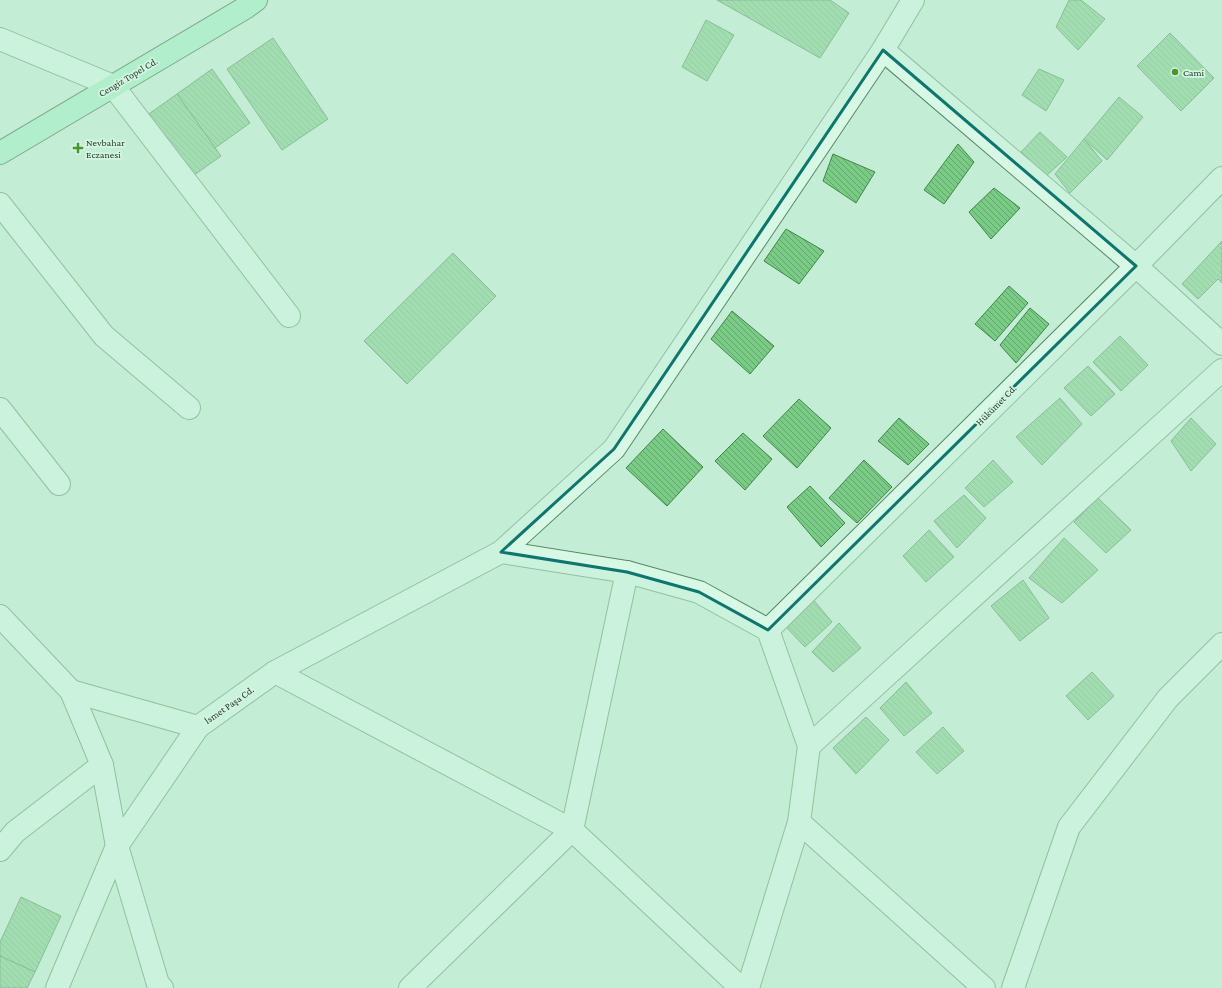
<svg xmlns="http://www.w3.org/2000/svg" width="1222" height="988" viewBox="0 0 1222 988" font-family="'Crimson Pro',serif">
	<defs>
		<pattern id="building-back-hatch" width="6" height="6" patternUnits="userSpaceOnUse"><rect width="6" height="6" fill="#7acb85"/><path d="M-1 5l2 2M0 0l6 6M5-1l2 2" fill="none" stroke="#63a66c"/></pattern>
	</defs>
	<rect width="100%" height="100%" fill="#c3edd5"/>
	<g fill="url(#building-back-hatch)" stroke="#408649">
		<polygon points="717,0 830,0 849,13 820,58"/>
		<polygon points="1069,0 1081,0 1105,19 1078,50 1056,27"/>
		<polygon points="706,20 734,35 707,81 682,67"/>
		<polygon points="1170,33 1214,78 1181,111 1137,66"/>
		<polygon points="273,38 328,119 282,150 227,69"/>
		<polygon points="212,69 250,123 215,148 177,94"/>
		<polygon points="1039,69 1064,80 1046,111 1022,95"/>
		<polygon points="177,94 221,156 190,178 146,116"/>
		<polygon points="1119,97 1143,117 1107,160 1084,139"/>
		<polygon points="1040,132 1067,157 1046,176 1021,152"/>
		<polygon points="1084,139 1102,161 1070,193 1055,174"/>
		<polygon points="958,144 974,162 944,204 924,190"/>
		<polygon points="833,154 875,172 856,203 823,181"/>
		<polygon points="994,188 1020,208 991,239 969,212"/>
		<polygon points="786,229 824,251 799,284 764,261"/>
		<polygon points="1222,241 1222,283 1218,279 1198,299 1182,284"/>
		<polygon points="453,253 496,296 407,384 364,341"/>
		<polygon points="1009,286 1028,303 995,341 975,324"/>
		<polygon points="1030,308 1049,324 1016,363 1000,345"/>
		<polygon points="732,311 774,346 750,374 711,339"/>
		<polygon points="1120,336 1148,365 1121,391 1093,362"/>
		<polygon points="1088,366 1115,394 1091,416 1064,388"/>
		<polygon points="1060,398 1082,424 1042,465 1016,437"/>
		<polygon points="799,399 831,428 797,468 763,436"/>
		<polygon points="899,418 929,444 908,465 878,441"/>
		<polygon points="1191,418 1216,444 1191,471 1171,441"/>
		<polygon points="663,429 703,467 667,506 626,468"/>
		<polygon points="743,433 772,459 745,490 715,461"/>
		<polygon points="864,460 892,487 857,523 829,498"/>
		<polygon points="993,460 1013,482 984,507 965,488"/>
		<polygon points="810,486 845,523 821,547 787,507"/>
		<polygon points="964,495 986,518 957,548 934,521"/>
		<polygon points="1098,498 1131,530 1106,553 1074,522"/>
		<polygon points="929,530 954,557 926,582 903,556"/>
		<polygon points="1064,538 1098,570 1062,603 1029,578"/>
		<polygon points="1023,580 1049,618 1020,641 991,606"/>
		<polygon points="811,597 832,622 805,647 784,625"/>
		<polygon points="839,623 861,648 833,672 812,652"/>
		<polygon points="1092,672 1114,696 1088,720 1066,696"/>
		<polygon points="906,682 932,713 904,736 880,708"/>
		<polygon points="866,717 889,740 856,774 833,748"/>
		<polygon points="943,727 964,751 937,774 916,752"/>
		<polygon points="21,897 61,916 35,972 0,956 0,942"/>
		<polygon points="0,956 35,972 27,988 0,988"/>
	</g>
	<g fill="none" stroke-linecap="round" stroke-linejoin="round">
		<g stroke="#5a8866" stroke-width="24">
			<g id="minor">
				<polyline points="0,39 113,86 289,316"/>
				<polyline points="883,50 1136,266 1222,344"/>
				<polyline points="0,204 104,336 189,408"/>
				<polyline points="0,409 59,484"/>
				<polyline points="501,552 627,572 699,592 768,630 809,746 799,822 748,988"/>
				<polyline points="0,616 71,691 102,765 117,846 158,984 162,988"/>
				<polyline points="768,630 1136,266 1222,178"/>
				<polyline points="275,672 572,830 741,988"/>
				<polyline points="71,691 198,727"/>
				<polyline points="809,746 1222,370"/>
				<polyline points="799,822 984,988"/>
				<polyline points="0,850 15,832 102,765"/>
				<polyline points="57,988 117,846 198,727 275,672 501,552 614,449 883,50 913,0"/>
				<polyline points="410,988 572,830 627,572"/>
				<polyline points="1013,988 1069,827 1168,698 1222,644"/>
			</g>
		</g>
		<g stroke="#2e5536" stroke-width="24">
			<polyline id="major" points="0,153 245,8 256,0"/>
		</g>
		<use href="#minor" stroke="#d6f8e5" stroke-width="22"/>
		<use href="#major" stroke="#9cf0be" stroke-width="22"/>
	</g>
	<path d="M0 0H1222V988H0ZM883,50L1136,266L768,630L699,592L627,572L501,552L614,449Z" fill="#c3edd5" fill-opacity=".55" fill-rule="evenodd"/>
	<path fill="none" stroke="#0f766e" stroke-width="3" stroke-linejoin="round" d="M883,50L1136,266L768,630L699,592L627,572L501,552L614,449Z"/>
	<g fill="#4a962b" stroke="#d3f5e2" stroke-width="1.5">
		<circle cx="1175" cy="72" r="4"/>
		<path d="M76 142h4v4h4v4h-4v4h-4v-4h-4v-4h4z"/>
	</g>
	<g text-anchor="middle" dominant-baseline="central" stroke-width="3.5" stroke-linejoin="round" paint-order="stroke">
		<g font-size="10" fill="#1e3823" stroke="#d3f5e2" text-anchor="start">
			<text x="1183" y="72">Cami</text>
			<text x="86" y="142">Nevbahar<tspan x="86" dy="12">Eczanesi</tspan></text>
		</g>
		<g font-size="10" fill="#1e3823" stroke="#d3f5e2">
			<text transform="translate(128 77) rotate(-31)">Cengiz Topel Cd.</text>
			<text transform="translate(996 405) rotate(-45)">Hükümet Cd.</text>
			<text transform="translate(229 705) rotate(-35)">İsmet Paşa Cd.</text>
		</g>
	</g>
</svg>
